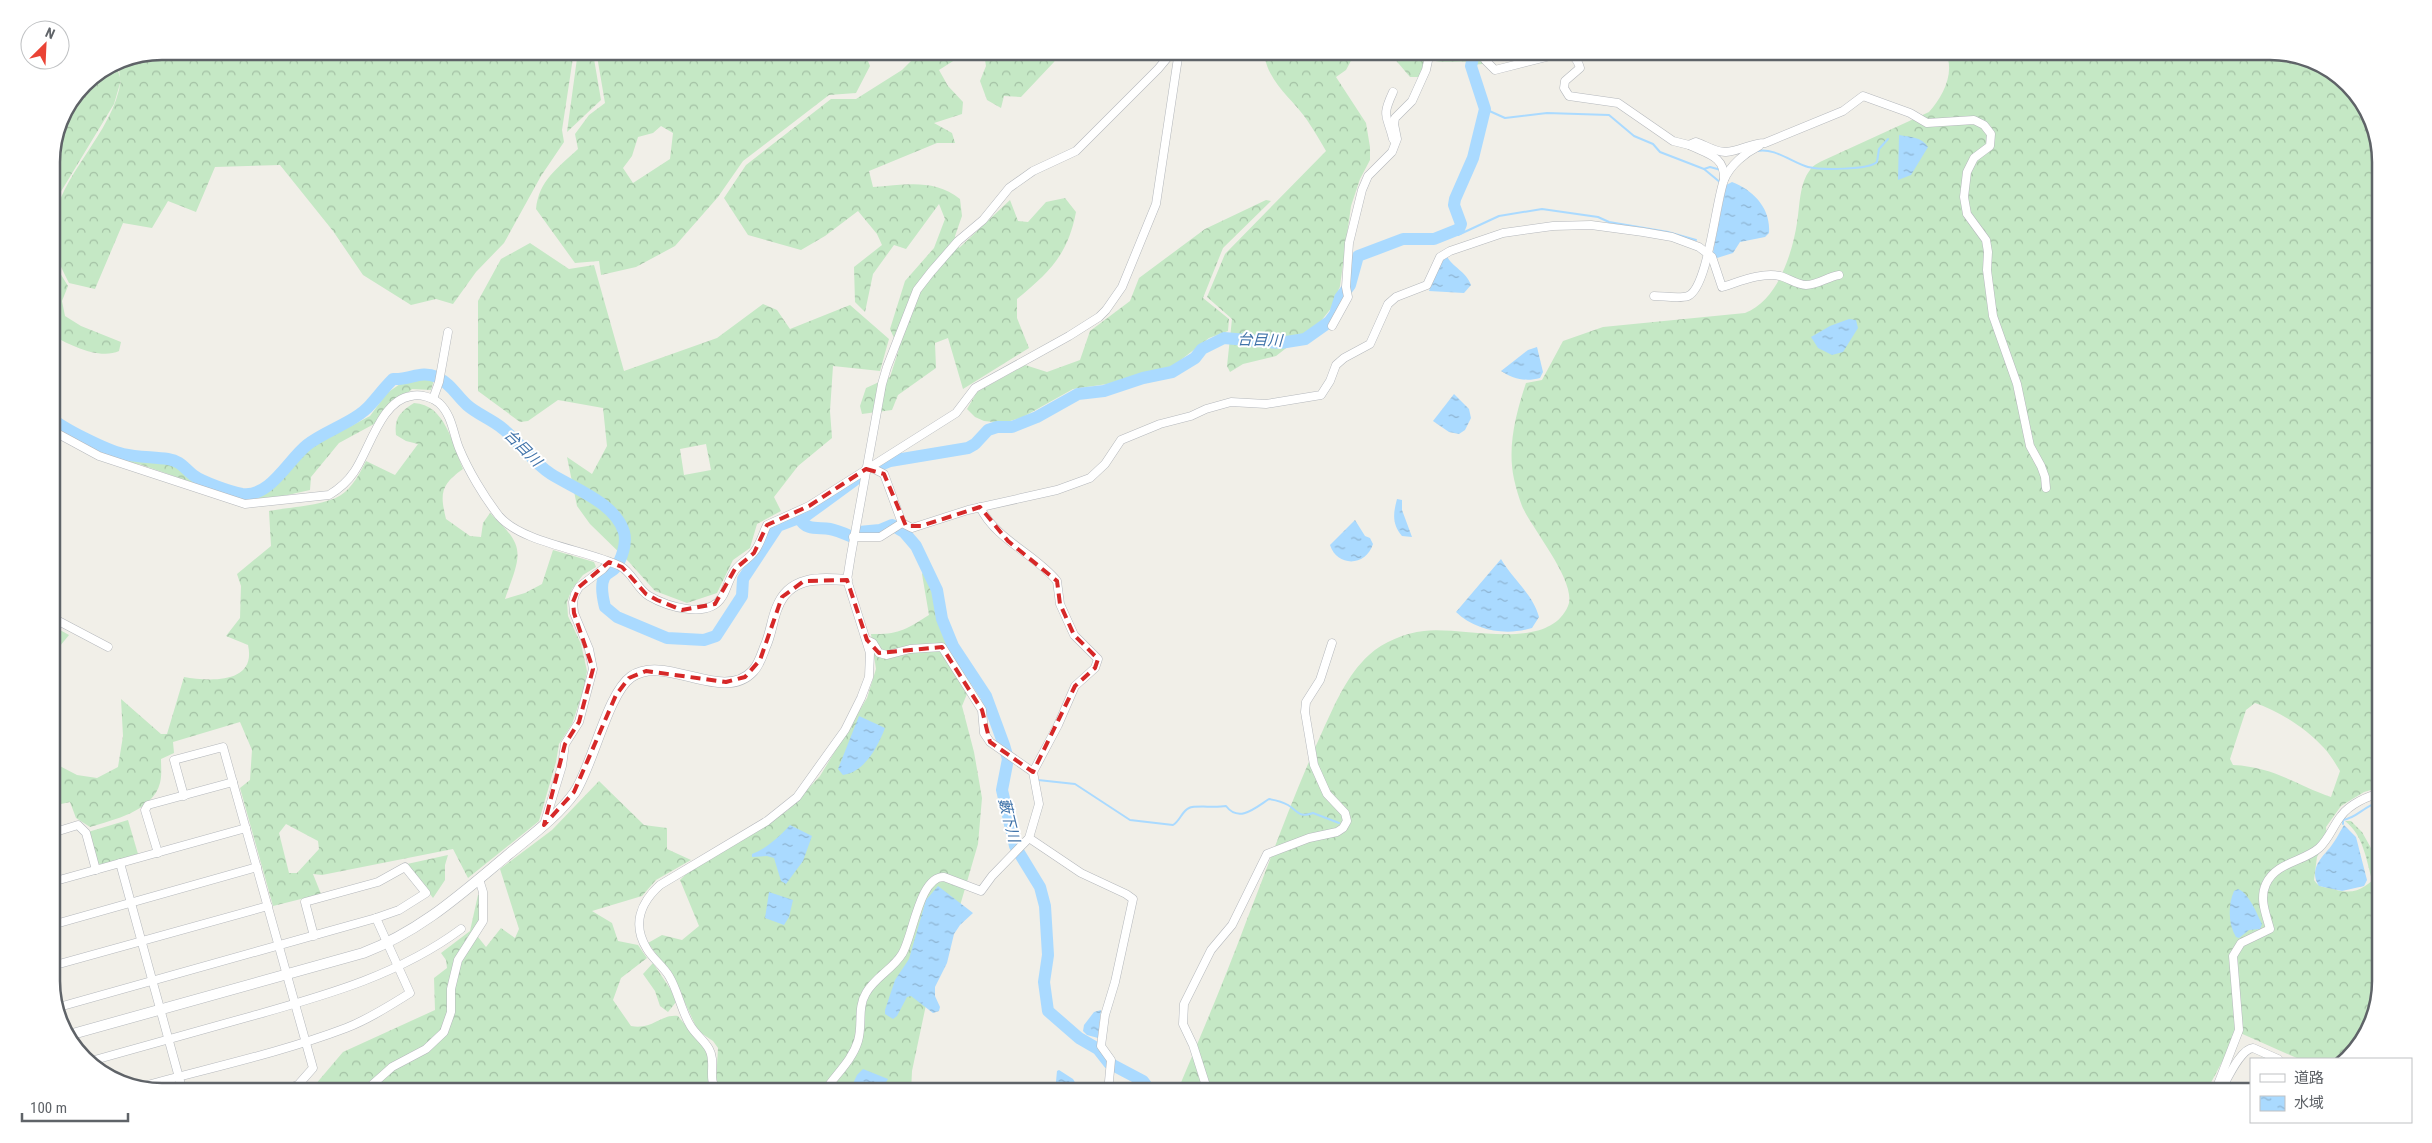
<svg xmlns="http://www.w3.org/2000/svg" width="2432" height="1143" viewBox="0 0 2432 1143" font-family="'Roboto Condensed','Noto Sans JP',sans-serif">
	<defs>
		<pattern id="grass-dots" width="8" height="8" patternUnits="userSpaceOnUse" patternTransform="scale(1.25)"><rect width="8" height="8" fill="#c5e8c5"/><path d="M2 2h.1M6 6h.1" fill="none" stroke="#a3c0a4" stroke-width="1.8" stroke-linecap="round"/></pattern>
		<pattern id="forest-crowns" width="20" height="18" patternUnits="userSpaceOnUse" patternTransform="scale(1.25)"><rect width="20" height="18" fill="#c5e8c5"/><path d="M2 6a3 3 0 1 1 6 0M12 15a3 3 0 1 1 6 0" fill="none" stroke="#a3c0a4"/></pattern>
		<pattern id="water-ripples" width="26" height="14" patternUnits="userSpaceOnUse" patternTransform="scale(1.25)"><rect width="26" height="14" fill="#aadaff"/><path d="M2 4q2-2 4 0t4 0M15 11q2-2 4 0t4 0" fill="none" stroke="#8eb4d2"/></pattern>
	</defs>
	<rect width="100%" height="100%" fill="#f1efe8"/>
	<g fill="url(#grass-dots)">
		<path d="M1468,51H1484L1483,64L1470,65V62C1457,60 1444,64 1432,60L1450,53Z"/>
		<path d="M2345,821H2351L2362,832L2381,866V870L2372,880C2366,858 2363,835 2345,821Z"/>
	</g>
	<g fill="url(#forest-crowns)" fill-rule="evenodd">
		<path d="M162,51H574L562,130L564,142L541,176L504,243L476,272L453,304L436,299L411,305L363,275L333,231L280,165L215,167L196,212L168,201L152,228L123,223L95,289L69,283C61,267 50,247 52,229C59,173 113,135 121,80L114,104L51,208V155L60,120L84,84L107,68L118,71L120,77L119,70L109,67L120,60Z"/>
		<polygon points="578,51 596,51 593,53 601,100 567,132"/>
		<path d="M604,51H864L870,66L856,93L829,95L743,161L718,197L675,246L636,267L601,275L599,261L575,263L536,209C539,180 558,168 578,149L575,134L589,115L605,103L597,56ZM661,126L673,133L670,159L633,183L623,168L632,156L638,137L653,133Z"/>
		<path d="M921,51H969L939,70L948,86L963,102L962,114L934,123L952,133L955,143H937L869,171L873,187C904,185 934,178 960,199L962,216L955,236L959,248L1010,200L1018,221L1028,222L1046,202L1065,198L1076,212C1068,254 1050,272 1017,299V318L1029,348L963,389L948,338L935,343L936,368L898,395L892,410L862,414L860,406L866,388L890,377L899,349L890,329L905,281L934,248L945,219L939,204L906,249L894,245L873,274L865,312L855,302L854,267L882,245L877,234L858,211L825,236L801,250L748,235L724,198L746,165L831,99H856L902,70Z"/>
		<polygon points="979,51 1060,51 1054,62 1021,97 1004,96 1001,108 987,100 980,81 986,66 984,54"/>
		<path d="M1264,51H1350L1353,57L1346,70L1336,77L1366,123L1370,147V160L1360,179L1351,206L1340,286L1332,307L1321,321L1276,356L1243,364L1230,372L1227,366L1232,319L1207,297L1225,254L1326,151C1320,141 1314,130 1307,120C1292,98 1266,81 1264,51Z"/>
		<polygon points="1388,51 1425,51 1424,69 1419,77 1410,77"/>
		<path d="M1945,51H2270L2312,60L2362,100L2381,155V787L2364,792L2341,806L2326,827L2327,838L2317,857L2314,880C2320,889 2324,886 2333,889C2356,896 2365,888 2381,872V981L2372,1023L2343,1059H2299L2238,1032L2206,1092H1177C1201,1035 1225,979 1246,922C1271,858 1294,793 1323,730C1335,704 1347,675 1369,655C1383,642 1405,633 1424,631C1463,626 1548,653 1568,606C1578,583 1532,529 1522,506C1519,498 1516,488 1514,479C1507,447 1516,413 1526,383L1542,380L1563,341L1603,327L1745,313C1777,301 1792,255 1797,223C1800,206 1799,184 1810,170C1812,166 1818,163 1822,161L1929,112C1943,96 1956,72 1945,51ZM2255,703C2279,711 2306,728 2324,748C2330,754 2335,763 2340,771L2331,797C2294,784 2274,767 2233,765L2230,759L2246,710Z"/>
		<polygon points="1266,200 1271,201 1223,248 1203,298 1229,319 1228,331 1209,338 1173,366 1107,384 1073,389 1023,417 1004,423 984,421 975,417 967,409 977,392 1025,365 1047,372 1080,360 1090,331 1130,301 1139,278 1205,229"/>
		<path d="M530,243L569,269L594,265L624,371L717,338L763,304L777,310L790,329L850,305L889,339L880,371L833,366L830,411L832,438L798,466L774,497L781,511L757,524L750,548L733,560L717,593L687,603L655,591L629,562L590,524L577,506L567,457L592,474L607,446L603,408L558,400L528,421L520,422L478,391V301L501,259ZM706,444L711,470L684,475L680,449Z"/>
		<path d="M57,268L68,286L62,301L65,316L81,326L121,342L119,351C100,360 68,345 51,334V299Z"/>
		<polygon points="424,376 434,380 431,390 412,389 374,424 339,443 311,477 310,490 270,499 246,501 142,465 120,460 51,426 51,421 114,455 167,462 181,466 190,476 212,486 242,497 254,497 270,490 311,447 370,416 387,393 403,382 413,382"/>
		<path d="M414,403C445,404 453,445 463,469C440,485 440,494 446,519L470,536L481,537L483,523L490,513C527,548 521,553 505,599L525,593L542,584L553,550L594,562L596,567L583,575L572,589L567,602L568,616L581,644L587,671L583,692L572,724L559,744L556,762L539,821L468,878L453,849L322,875L313,874L321,894L273,906L240,788L250,780L252,750L240,722L173,742L174,753L161,759C161,767 162,775 160,783C153,811 113,820 90,827L76,818L70,802L52,806V762L77,775L97,778L118,767L123,736L121,699L161,734H167L184,677C208,681 257,685 248,645L226,636L240,618L241,586L237,574L271,546L269,511C289,507 324,506 341,495C352,488 360,473 366,461L395,475L418,444L406,441L396,435C394,418 400,412 414,403ZM286,824L318,841L319,849L297,873H289L279,833Z"/>
		<path d="M924,571L933,589L943,633L972,682L962,706L974,752L982,798L978,844L950,940L930,986L912,1071L911,1092H724L716,1082L718,1048L713,1041L698,1031L672,975L648,943L662,935L682,940L699,926L680,880L688,872L749,836L788,810L820,776L867,698L876,669L871,634C898,635 907,629 929,615L922,574Z"/>
		<polygon points="51,625 69,635 51,657"/>
		<path d="M599,781L644,825L667,828V849L691,860L656,880L642,896L592,911L612,923L618,941L638,945L647,958L621,978L613,1000L631,1026C653,1030 660,1014 678,1016C683,1023 704,1045 706,1050C711,1064 706,1078 714,1092H309L343,1052L435,1010L434,978L447,968L446,960L441,953L470,931L478,895H480V919L478,937L486,947L501,928L515,938L519,929L500,869L552,830Z"/>
		<polygon points="128,820 138,854 101,865 98,863 88,832"/>
		<polygon points="448,855 445,865 445,880 433,898 407,864"/>
		<polygon points="653,963 671,990 676,1002 668,1012 660,1006 655,991 643,974"/>
	</g>
	<g fill="url(#water-ripples)">
		<path d="M1899,135C1910,137 1922,137 1928,147L1911,175L1898,180Z"/>
		<path d="M1732,182C1753,190 1771,208 1769,233L1765,237L1740,242L1733,253L1717,258L1713,253L1714,247L1726,185Z"/>
		<path d="M1446,255C1453,268 1466,271 1471,285L1464,293L1429,291L1440,261Z"/>
		<polygon points="1849,319 1856,320 1858,328 1843,352 1832,355 1818,348 1811,337 1830,326"/>
		<path d="M1537,347L1543,372L1540,378C1526,382 1513,379 1501,371L1528,350Z"/>
		<polygon points="1454,394 1469,409 1471,418 1465,430 1459,434 1449,432 1433,421"/>
		<path d="M1397,499L1402,500V510L1412,537L1402,536C1392,524 1393,514 1397,499Z"/>
		<path d="M1355,520L1365,536L1370,538L1373,544C1366,567 1337,567 1330,545Z"/>
		<path d="M1501,559C1513,580 1533,594 1539,617L1532,628C1506,636 1476,631 1456,612Z"/>
		<path d="M859,716L885,728C878,746 865,772 843,775L838,769Z"/>
		<path d="M790,825L812,836L803,861L786,884L781,881L774,858L767,856L752,857V854C765,850 780,836 790,825Z"/>
		<path d="M2344,825L2356,837L2367,880L2364,886L2342,891L2319,886C2310,872 2318,861 2327,851C2334,844 2339,833 2344,825Z"/>
		<polygon points="938,886 973,913 960,925 954,934 947,963 935,987 935,996 940,1007 939,1011 933,1013 911,996 907,997 897,1016 893,1019 885,1014 885,1010 895,980 909,959 926,900"/>
		<path d="M2238,889C2249,893 2257,914 2262,924L2260,929L2249,930L2239,938L2236,937C2228,924 2228,904 2234,891Z"/>
		<polygon points="769,892 793,900 789,917 784,925 765,918"/>
		<polygon points="1101,1010 1098,1038 1087,1035 1083,1031 1084,1025 1094,1012"/>
		<polygon points="863,1069 888,1079 880,1092 849,1092 857,1075"/>
		<polygon points="1059,1070 1073,1079 1079,1089 1075,1092 1055,1092 1057,1071"/>
	</g>
	<g fill="none" stroke-linecap="round" stroke-linejoin="round">
		<g stroke="#aadaff" stroke-width="2">
			<polyline points="1485,109 1505,118 1547,113 1609,115 1634,136 1653,144 1660,152 1704,169 1721,183"/>
			<path d="M1757,151C1774,147 1793,163 1808,167C1820,170 1869,170 1877,162L1879,149L1888,139"/>
			<polyline points="1704,169 1710,167 1721,170"/>
			<polyline points="1451,232 1458,235 1499,216 1542,209 1598,217 1609,222 1668,232 1696,240"/>
			<path d="M1038,780L1075,784L1130,820L1173,825C1180,821 1182,811 1189,808C1195,805 1215,808 1226,806C1239,823 1255,808 1269,799C1275,800 1283,802 1288,805C1299,812 1299,818 1313,813L1339,823"/>
			<path d="M2343,824V820C2358,818 2366,803 2381,803"/>
		</g>
		<g stroke="#aadaff" stroke-width="12">
			<path d="M51,418C64,429 106,450 123,454C137,457 153,457 168,459C181,461 184,468 193,475C202,482 231,492 242,494C270,498 288,460 307,445C324,431 356,422 371,404C379,395 384,388 393,379C411,380 420,370 437,377C451,384 456,395 467,405C477,414 491,419 502,428C520,442 532,462 551,474C575,489 615,503 624,532C627,543 622,559 615,568C612,572 606,573 604,578C600,586 603,599 605,607L617,617L667,638L704,640L716,636L742,596L743,579L778,526L807,515L855,480"/>
			<polyline points="878,466 890,461 968,448 975,444 988,430 997,427 1012,427 1037,417 1078,394 1104,391 1143,378 1172,372 1195,358 1202,349 1224,338 1280,343 1305,339 1329,322 1335,314 1340,298 1350,285 1358,256 1403,239 1434,239 1459,229 1461,224 1454,205 1455,199 1473,158 1485,109 1471,66 1473,58 1481,51"/>
			<path d="M800,519C806,531 819,527 830,529C836,530 843,533 850,536"/>
			<polyline points="859,532 880,530 892,525 904,532 916,546 937,590 942,619 953,646 986,696 1004,745 1008,759 1002,790 1015,846 1040,887 1045,906 1048,955 1044,982 1048,1011 1079,1038 1098,1049 1109,1063 1143,1081 1151,1092"/>
		</g>
		<g stroke="#b5b8bc" stroke-width="9">
			<g id="minor">
				<polyline points="1366,51 1366,54"/>
				<path d="M1486,51L1485,60L1495,70L1562,53C1573,54 1577,58 1580,68L1565,81L1564,88L1569,96L1618,103L1673,141L1689,145L1696,142C1705,145 1717,153 1726,152C1740,151 1751,143 1765,143L1843,111L1863,96L1910,113L1927,123L1974,120L1984,125L1991,134L1990,146L1974,158L1967,172L1964,197L1967,214L1986,240L1988,252L1987,270L1993,316L2017,384L2030,446L2041,466L2045,477L2046,488"/>
				<path d="M1393,92C1381,118 1387,114 1393,139"/>
				<path d="M1689,145C1707,154 1725,156 1724,179"/>
				<path d="M1654,296C1663,296 1680,299 1688,296C1708,288 1716,200 1724,180C1730,165 1745,153 1759,146"/>
				<polyline points="1332,326 1348,297 1346,287 1349,243 1362,190 1368,176 1392,152 1397,139 1394,124 1395,118 1412,101 1426,70 1429,56 1447,51"/>
				<polyline points="433,399 439,382 448,332"/>
				<path d="M51,430L99,456L245,504L329,495C339,489 348,481 354,472C369,451 381,400 411,396C420,394 432,397 439,403C452,415 453,433 459,448C468,470 484,497 499,516C522,543 587,550 620,566C633,573 637,589 649,596C666,606 708,620 722,597C727,589 729,578 735,570C740,563 749,559 754,552C760,545 763,533 767,525L809,506L956,413L975,388L1069,336L1099,317L1106,310L1122,287L1156,204L1179,51"/>
				<path d="M866,469L872,468L884,474L902,523L912,528L968,510L1057,490L1090,478L1105,464L1121,440L1160,424L1191,416L1206,409L1231,402L1266,404L1321,395L1330,381L1336,365L1344,358L1370,344L1388,304L1396,297L1427,285L1440,257L1450,251L1503,233L1553,226L1591,225L1643,232L1672,237L1699,247L1712,257L1722,287C1739,282 1761,272 1780,276C1788,278 1797,285 1806,285C1818,285 1827,277 1839,275"/>
				<path d="M980,507C996,540 1034,553 1057,581L1060,604L1074,635L1098,659L1095,668L1075,686L1058,725L1033,772"/>
				<polyline points="853,537 880,537 902,523"/>
				<polyline points="51,617 108,647"/>
				<polyline points="184,796 174,760 223,747 313,1068 298,1085 275,1092"/>
				<polyline points="544,825 562,766 565,744 579,722 593,669 589,649 574,613 573,602 575,594 579,587 603,569 609,562"/>
				<polyline points="52,833 78,825 86,833 96,870"/>
				<polyline points="1029,838 1081,873 1126,894 1133,899 1115,982 1105,1015 1101,1046 1111,1060 1108,1092"/>
				<polyline points="158,853 145,810 148,805 233,782"/>
				<polyline points="120,863 183,1092"/>
				<polyline points="52,882 246,828"/>
				<polyline points="52,925 257,867"/>
				<polyline points="52,966 268,906"/>
				<polyline points="59,1007 376,918 399,910 426,893 405,867 378,882 305,902 314,936"/>
				<path d="M91,1061C144,1046 198,1031 252,1016C326,995 399,975 461,929"/>
				<path d="M140,1087C209,1068 280,1053 346,1028C369,1019 389,1006 410,993L376,918"/>
				<polyline points="364,1092 392,1067 426,1049 444,1032 451,1012 451,989 458,960 483,921 483,892 479,879"/>
				<path d="M718,1092C706,1079 717,1063 709,1049C704,1040 695,1034 690,1025C681,1010 678,991 669,976C663,966 653,959 647,949C632,925 640,903 660,885L767,821L797,797L845,730L861,698L869,677L870,653L847,580L851,555L882,384L887,367L917,290L931,272L958,241L983,220L1009,188L1033,171L1076,151L1158,69L1173,51"/>
				<path d="M824,1092C835,1075 852,1061 858,1041C863,1025 857,1008 866,993C875,977 893,969 902,954C913,937 919,876 944,877L981,891L992,876L1029,838L1039,804L1033,772L990,742L984,733L982,710L942,647L910,649L887,655L879,653L873,643L867,640"/>
				<polyline points="1208,1092 1193,1045 1183,1024 1184,1004 1211,950 1232,925 1267,854 1309,838 1337,832 1343,828 1347,821 1345,813 1327,794 1314,765 1305,712 1306,702 1320,680 1332,643"/>
				<path d="M2215,1092L2239,1030L2233,956L2241,943L2270,929C2266,914 2259,899 2266,884C2276,862 2303,862 2319,848C2329,839 2333,826 2341,816C2349,805 2368,795 2381,794"/>
				<path d="M2220,1092C2227,1080 2240,1049 2253,1048L2278,1059"/>
			</g>
		</g>
		<g stroke="#b5b8bc" stroke-width="11">
			<path id="tertiary" d="M69,1035L363,953C421,931 462,893 509,854C532,835 558,816 575,792C593,764 608,693 631,677C665,653 723,704 753,671C759,665 762,655 765,647C771,634 772,620 777,608C789,576 819,578 847,580"/>
		</g>
		<use href="#minor" stroke="#fff" stroke-width="8"/>
		<use href="#tertiary" stroke="#fff" stroke-width="10"/>
	</g>
	<path fill="none" stroke="#d62828" stroke-width="4" stroke-dasharray="10 6" stroke-linejoin="round" d="M866,469L884,474L906,526H921L980,507L1008,541L1057,581L1060,604L1074,635L1098,659L1095,668L1075,686L1033,772L990,742L982,710L942,647L879,653L867,640L847,580L804,581L782,597L760,660L745,677L726,682L646,671L629,678L616,695L574,792L544,825L565,744L579,722L593,669L574,613L573,602L579,587L609,562L622,567L646,594L657,600L682,610L715,604L735,569L754,553L767,525L809,506Z"/>
	<g text-anchor="middle" dominant-baseline="central" stroke-width="4" stroke-linejoin="round" paint-order="stroke">
		<g font-size="15" font-style="italic" fill="#4174aa" stroke="#fff">
			<text transform="translate(1260 340) rotate(2)">台目川</text>
			<text transform="translate(523 448) rotate(45)">台目川</text>
			<text transform="translate(1009 820) rotate(76)">藪下川</text>
		</g>
	</g>
	<path d="M0 0H2432V1143H0ZM162 60H2270A102 102 0 0 1 2372 162V981A102 102 0 0 1 2270 1083H162A102 102 0 0 1 60 981V162A102 102 0 0 1 162 60Z" fill="#fff" fill-rule="evenodd"/>
	<path fill="none" stroke="#5f6368" stroke-width="2.5" d="M162 60H2270A102 102 0 0 1 2372 162V981A102 102 0 0 1 2270 1083H162A102 102 0 0 1 60 981V162A102 102 0 0 1 162 60Z"/>
	<rect x="2250" y="1058" width="162" height="65" fill="#ffffff" stroke="#bfc1c3"/>
	<rect x="2260" y="1074" width="25" height="8" fill="#ffffff" stroke="#bfc1c3"/>
	<text x="2294" y="1083" font-size="15" fill="#5f6368">道路</text>
	<rect x="2260" y="1096" width="25" height="15" fill="url(#water-ripples)" stroke="#bfc1c3"/>
	<text x="2294" y="1108" font-size="15" fill="#5f6368">水域</text>
	<g transform="translate(45 45) rotate(24)"><circle r="24" fill="#ffffff" stroke="#bfc1c3"/>
	<path d="M0-4L9 19L0 12L-9 19Z" fill="#ea4335"/>
	<text y="-8" font-size="14" font-weight="bold" text-anchor="middle" fill="#5f6368">N</text>
	</g>
	<path d="M22 1113v8h106v-8" fill="none" stroke="#5f6368" stroke-width="2.5"/>
	<text x="30" y="1113" font-size="15" fill="#5f6368" stroke="#ffffff" stroke-width="4" paint-order="stroke">100 m</text>
</svg>
